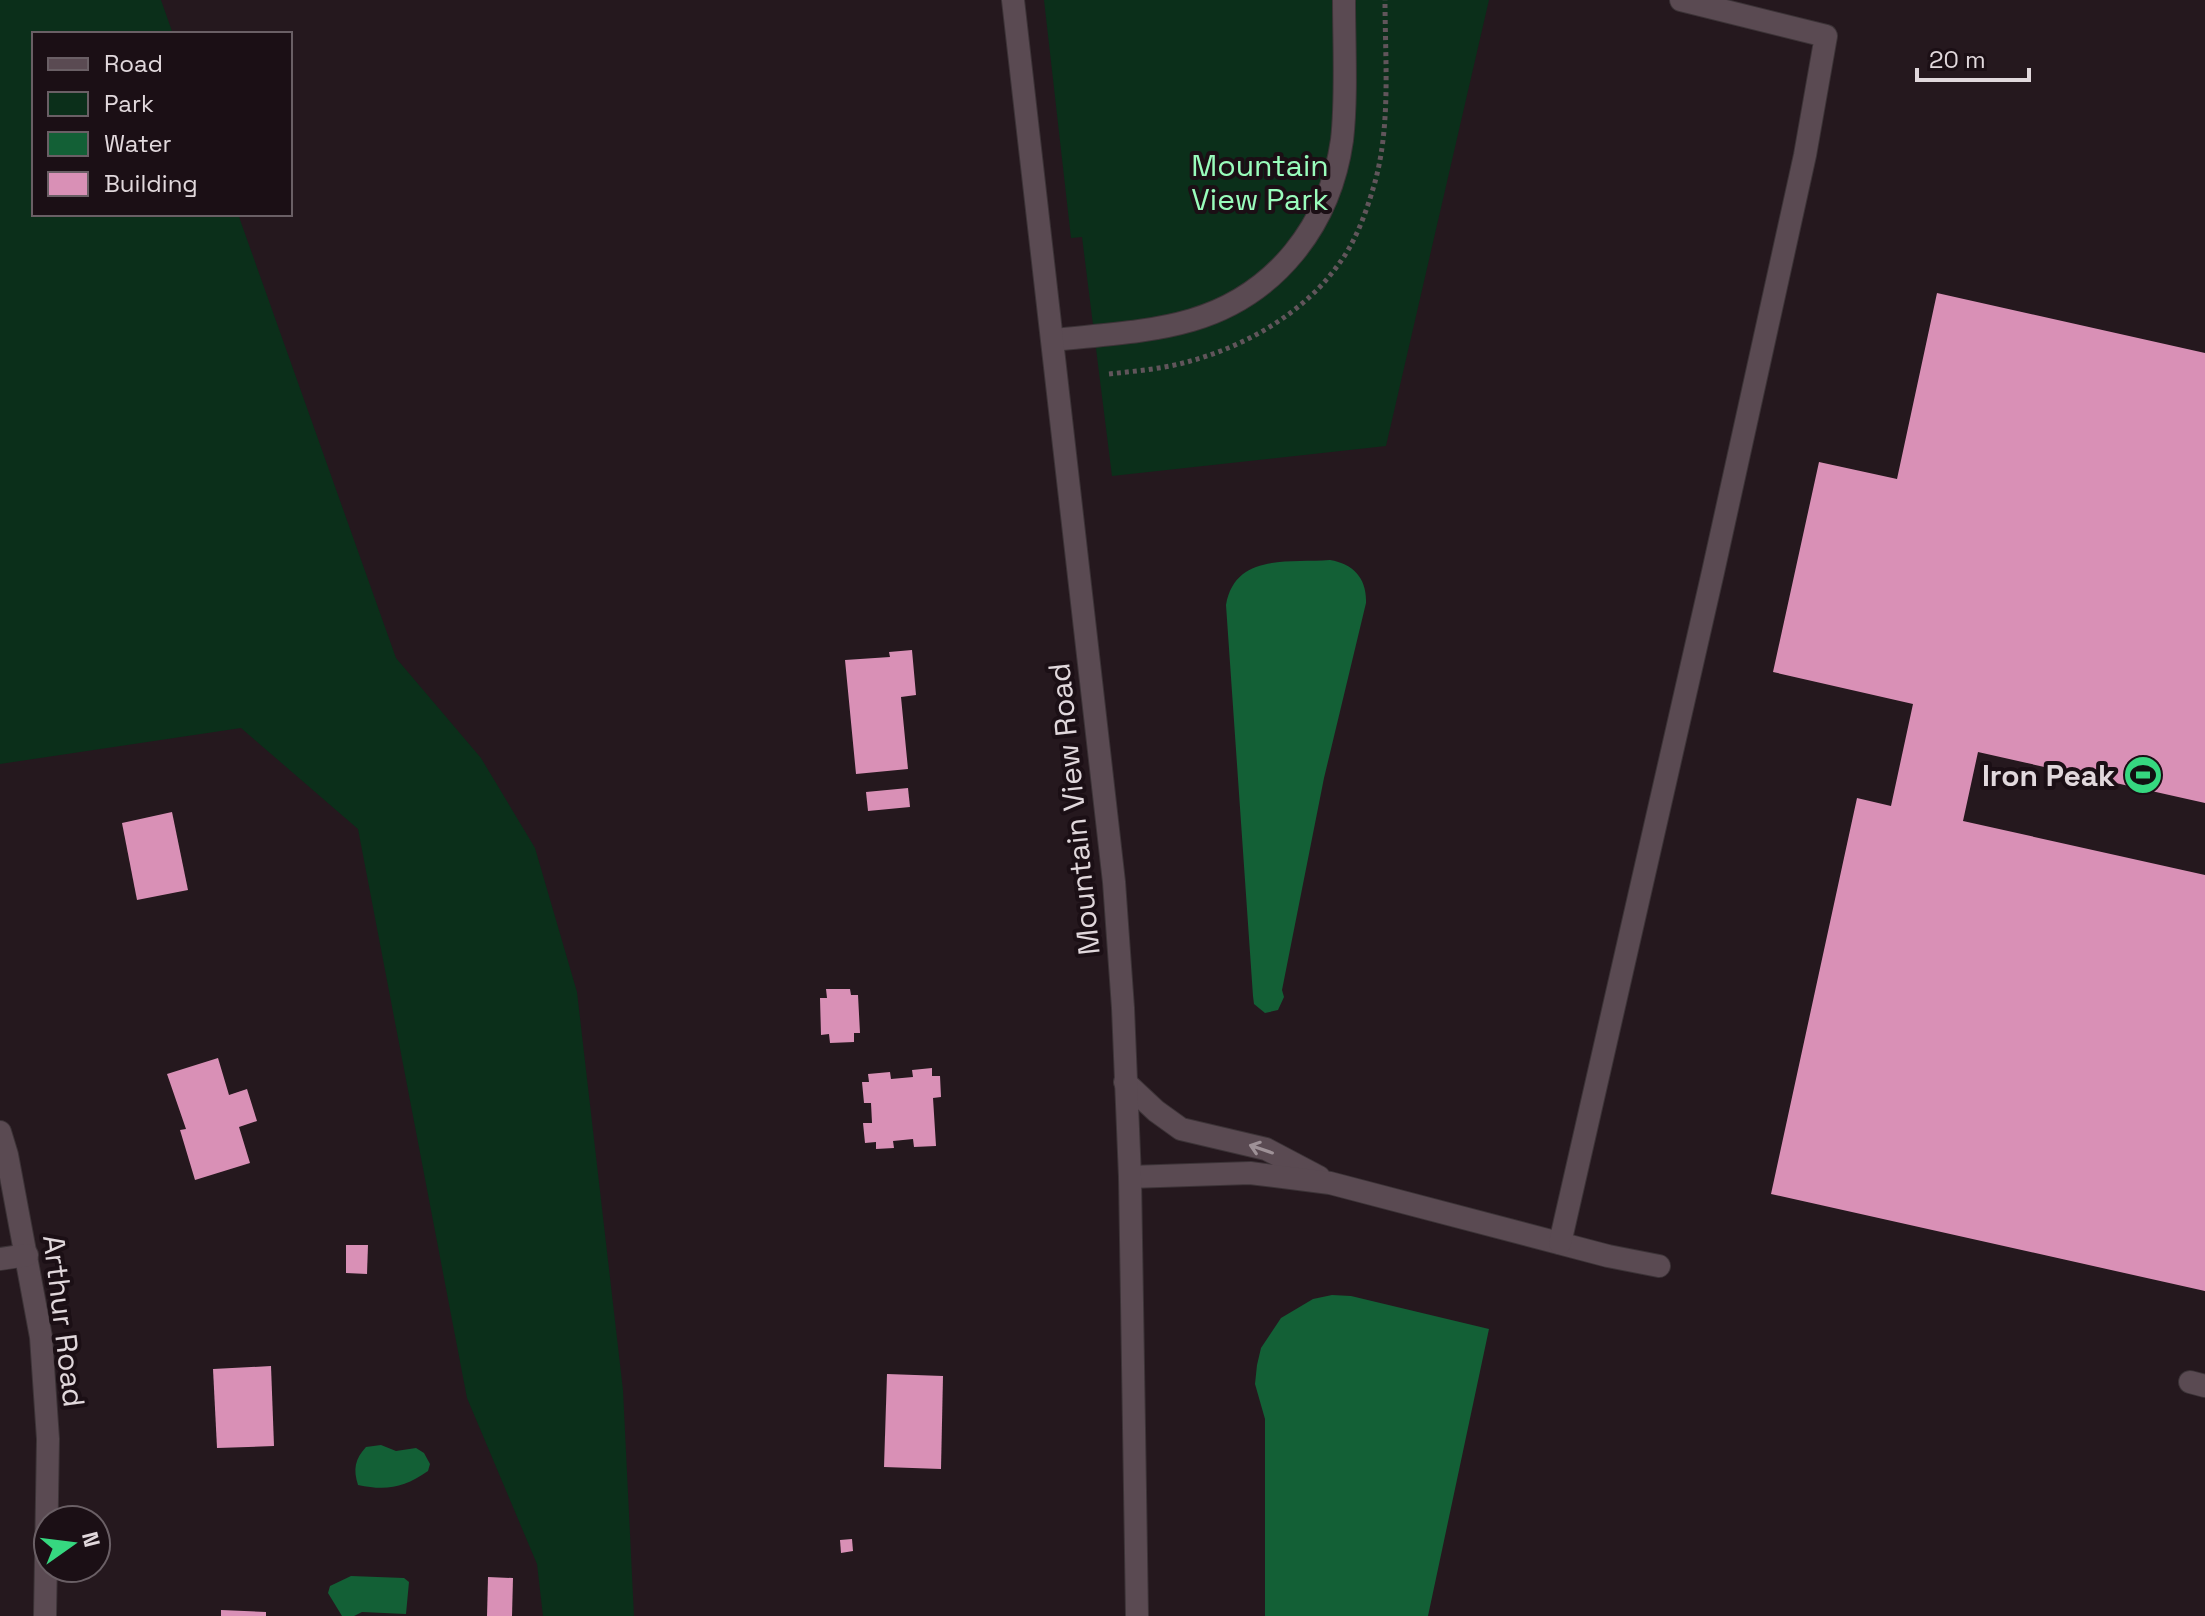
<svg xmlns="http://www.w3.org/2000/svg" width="2205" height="1616" viewBox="0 0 2205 1616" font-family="'Space Grotesk',sans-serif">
	<rect width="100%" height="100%" fill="#25181e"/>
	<g fill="#0b2f1a">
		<polygon points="0,0 161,0 173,34 34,34 34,214 238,214 396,658 481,758 535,848 577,992 623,1390 634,1616 543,1616 537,1564 467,1398 358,829 241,728 0,764"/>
		<polygon points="1044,0 1489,0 1386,446 1112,476 1082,237 1071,238"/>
	</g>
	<g fill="#136036">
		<path d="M1330,560C1354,564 1367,579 1366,603L1324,778L1282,990L1284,997L1278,1010L1265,1013L1254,1004L1253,996L1226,605C1235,553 1289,563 1330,560Z"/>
		<polygon points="1332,1295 1351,1296 1489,1329 1428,1616 1265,1616 1265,1419 1255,1384 1257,1365 1261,1348 1281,1318 1313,1299"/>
		<path d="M381,1445L396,1451L416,1448L424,1453L430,1464L428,1471C404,1488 386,1491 358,1485C353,1469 355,1459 366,1447Z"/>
		<polygon points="351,1576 404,1578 409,1582 406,1614 362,1612 354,1616 342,1616 328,1593 330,1586"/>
	</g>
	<g fill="#d990b6">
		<polygon points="1937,293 2205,353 2205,803 1978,752 1963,821 2205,875 2205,1291 1771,1194 1857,798 1891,806 1913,704 1773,672 1819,462 1897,479"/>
		<polygon points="912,650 916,695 901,697 908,769 856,774 845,660 890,657 889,652"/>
		<polygon points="908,788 910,807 868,811 866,792"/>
		<polygon points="172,812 188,890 137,900 122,823"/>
		<polygon points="826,989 850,989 851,995 858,995 860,1033 854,1033 854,1042 830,1043 829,1034 821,1035 820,998 827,998"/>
		<polygon points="218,1058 229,1095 247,1089 257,1121 239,1127 250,1163 195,1180 180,1130 186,1129 167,1074"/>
		<polygon points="932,1068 932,1076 940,1076 941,1097 933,1098 936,1146 914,1147 913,1139 893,1141 894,1148 876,1149 876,1142 865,1143 863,1123 872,1123 871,1103 864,1103 862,1082 869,1082 868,1074 890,1072 891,1079 913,1077 912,1070"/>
		<polygon points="346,1245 368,1245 367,1274 346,1273"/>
		<polygon points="271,1366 274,1446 217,1448 213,1369"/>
		<polygon points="887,1374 943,1376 941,1469 884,1467"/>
		<polygon points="852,1539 853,1551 841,1553 840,1540"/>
		<polygon points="488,1577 513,1578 512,1616 487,1616"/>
		<polygon points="221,1610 266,1612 266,1616 221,1616"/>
	</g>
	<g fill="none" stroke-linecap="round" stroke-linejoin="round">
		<g stroke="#3c3337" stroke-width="24">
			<g id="service">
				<polyline points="1125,1082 1156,1111 1181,1129 1266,1149 1319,1177"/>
				<polyline points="1130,1177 1250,1173 1330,1183 1608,1256 1659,1266"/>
				<polyline points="1560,1243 1713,572 1805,155 1826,36 1681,0"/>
				<polyline points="2190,1382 2205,1386"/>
			</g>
		</g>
		<g stroke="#3c3337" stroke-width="24">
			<g id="minor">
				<path d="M1054,340C1099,335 1148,333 1192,320C1276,295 1330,225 1342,140C1347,97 1344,44 1344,0"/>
				<polyline points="0,1132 7,1155 41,1337 48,1439 45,1616"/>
				<polyline points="0,1259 27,1255"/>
			</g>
		</g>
		<g stroke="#3c3337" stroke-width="24">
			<polyline id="tertiary" points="1013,0 1114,882 1123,1008 1130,1177 1137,1616"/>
		</g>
		<path stroke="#61555b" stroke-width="5" stroke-dasharray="4 4" stroke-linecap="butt" d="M1109,374C1135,371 1162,369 1187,362C1244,347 1303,314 1338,265C1356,242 1367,210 1375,182C1391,124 1385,59 1385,0"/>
		<use href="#service" stroke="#5a4a52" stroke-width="22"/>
		<use href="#minor" stroke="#5a4a52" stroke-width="22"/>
		<use href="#tertiary" stroke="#5a4a52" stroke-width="22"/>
	</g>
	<defs><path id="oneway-shaft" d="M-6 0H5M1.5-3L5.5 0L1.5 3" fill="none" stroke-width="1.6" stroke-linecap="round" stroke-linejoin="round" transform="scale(2)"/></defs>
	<use stroke="#9e9197" href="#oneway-shaft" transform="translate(1261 1149) rotate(-161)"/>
	<defs>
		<g id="stadium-disc" transform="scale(2)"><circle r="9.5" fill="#36d880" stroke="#1b0f15"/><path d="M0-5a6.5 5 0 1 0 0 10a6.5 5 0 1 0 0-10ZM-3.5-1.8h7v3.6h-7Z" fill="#111"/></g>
	</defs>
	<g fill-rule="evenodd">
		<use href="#stadium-disc" x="2143" y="775"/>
	</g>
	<g text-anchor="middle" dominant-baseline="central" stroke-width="8" stroke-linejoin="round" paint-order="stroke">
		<g font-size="30" fill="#99fcbb" stroke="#1b0f15">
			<text x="1260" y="165">Mountain<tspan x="1260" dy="34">View Park</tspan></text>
		</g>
		<g font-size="30" font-weight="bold" fill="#e1d8dc" stroke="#1b0f15" text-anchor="end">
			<text x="2115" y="775">Iron Peak</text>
		</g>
		<g font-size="30" fill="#e1d8dc" stroke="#1b0f15">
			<text transform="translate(1074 809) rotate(-96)">Mountain View Road</text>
			<text transform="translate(64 1321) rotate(83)">Arthur Road</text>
		</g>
	</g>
	<rect x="32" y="32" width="260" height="184" fill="#1b0f15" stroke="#6a5f65" stroke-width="2"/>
	<rect x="48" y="58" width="40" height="12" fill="#5a4a52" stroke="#6a5f65" stroke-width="2"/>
	<text x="104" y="72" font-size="24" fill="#e1d8dc">Road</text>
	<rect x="48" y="92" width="40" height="24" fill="#0b2f1a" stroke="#6a5f65" stroke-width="2"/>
	<text x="104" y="112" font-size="24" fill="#e1d8dc">Park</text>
	<rect x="48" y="132" width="40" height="24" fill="#136036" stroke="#6a5f65" stroke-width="2"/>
	<text x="104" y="152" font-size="24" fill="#e1d8dc">Water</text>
	<rect x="48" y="172" width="40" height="24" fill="#d990b6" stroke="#6a5f65" stroke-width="2"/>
	<text x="104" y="192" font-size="24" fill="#e1d8dc">Building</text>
	<g transform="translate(72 1544) rotate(76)"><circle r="38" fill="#1b0f15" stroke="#6a5f65" stroke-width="2"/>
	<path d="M0-6L14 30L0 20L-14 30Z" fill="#36d880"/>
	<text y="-12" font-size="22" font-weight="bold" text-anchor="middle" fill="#e1d8dc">N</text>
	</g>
	<path d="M1917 68v12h112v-12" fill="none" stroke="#e1d8dc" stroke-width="4"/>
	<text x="1929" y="68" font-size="24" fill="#e1d8dc" stroke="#1b0f15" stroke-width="6" paint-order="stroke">20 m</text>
</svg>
